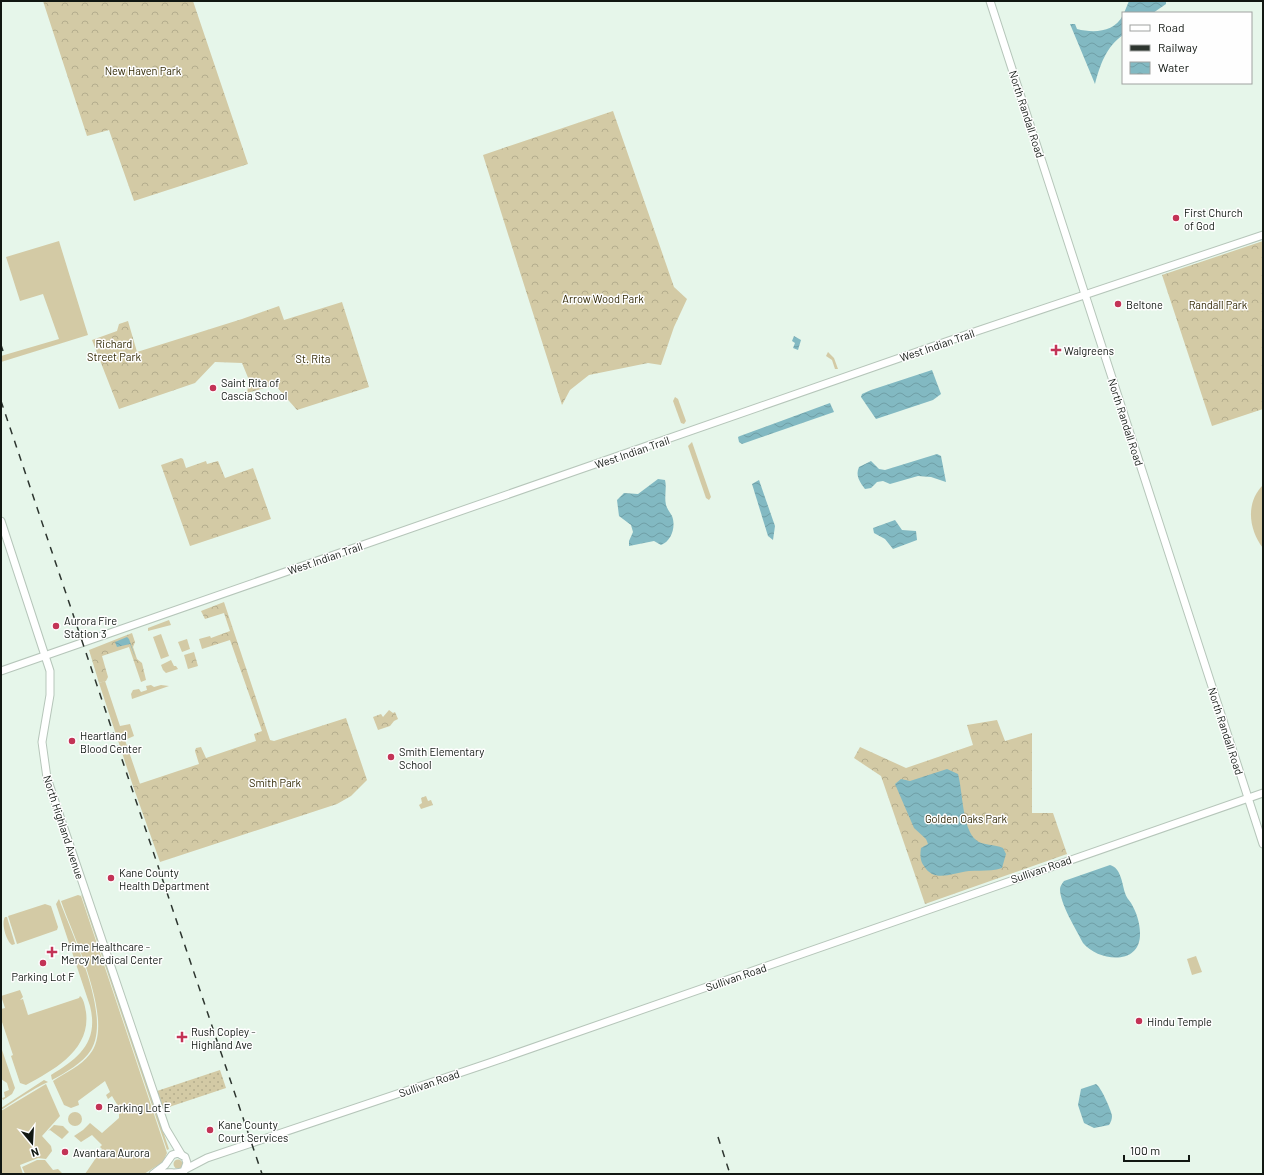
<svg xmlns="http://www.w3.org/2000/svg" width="1264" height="1175" viewBox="0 0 1264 1175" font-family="Barlow,sans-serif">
	<defs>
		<pattern id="forest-crowns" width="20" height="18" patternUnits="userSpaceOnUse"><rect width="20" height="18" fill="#d3caa5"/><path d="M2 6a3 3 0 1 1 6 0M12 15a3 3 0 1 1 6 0" fill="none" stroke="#b4ad8d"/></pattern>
		<pattern id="garden-dots" width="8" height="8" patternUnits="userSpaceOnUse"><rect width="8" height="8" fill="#d3caa5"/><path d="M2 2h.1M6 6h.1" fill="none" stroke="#b4ad8d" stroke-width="1.8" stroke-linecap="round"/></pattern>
		<pattern id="water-waves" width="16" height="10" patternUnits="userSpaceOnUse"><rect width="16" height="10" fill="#82b9c2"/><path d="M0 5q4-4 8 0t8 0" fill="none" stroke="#6f9ea6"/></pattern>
	</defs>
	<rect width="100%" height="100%" fill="#e6f6ea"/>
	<g fill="#d3caa5">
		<polygon points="59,241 88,335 1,362 1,356 59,339 43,294 20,301 6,257"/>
		<polygon points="828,352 834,358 838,369 835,369 832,360 826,356"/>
		<polygon points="675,397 678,399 686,421 684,424 681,423 673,401"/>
		<polygon points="692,442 711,497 709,500 706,498 688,446"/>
		<path d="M1263,485V548C1249,530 1245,503 1263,485Z"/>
		<polygon points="169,620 171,625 148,631 148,628"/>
		<polygon points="161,634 169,656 161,659 153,637"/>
		<polygon points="187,639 190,649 182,652 178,642"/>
		<polygon points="171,660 174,666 176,666 178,669 166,673 163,670 161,665"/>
		<polygon points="105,681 120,726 130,724 134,736 125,740 140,784 133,786 99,683"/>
		<polygon points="151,685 154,687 161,685 169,686 132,699 131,694 133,690 139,689 141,692 147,690 146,686"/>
		<polygon points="81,894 84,898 169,1149 167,1150"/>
		<path d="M78,895L81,896L167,1153L163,1162L144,1174H85L102,1149L100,1147L102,1145L92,1135L81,1142L74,1136L83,1130L90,1123L102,1133L119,1118V1114L121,1111L112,1096L108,1099L106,1095L110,1092L105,1081L78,1101L79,1105L71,1108L64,1105L53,1081C65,1073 81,1066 90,1054C116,1023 73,936 61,901Z"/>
		<path d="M59,899C72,935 112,1016 91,1050C83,1063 65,1073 52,1080L51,1075C79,1058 99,1042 90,1006L56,904Z"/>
		<polygon points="45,904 51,906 58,927 57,930 17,944 8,916"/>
		<path d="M5,917H7L15,944L12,945C6,941 1,923 5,917Z"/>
		<polygon points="1196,956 1202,972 1192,975 1187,959"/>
		<path d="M20,990L23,997L20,1000L23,999L28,1015L79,998L80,996C84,999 85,1007 86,1012C91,1050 54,1070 26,1085L20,1083L11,1056L13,1055L1,1019V1009L5,1008L1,996Z"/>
		<polygon points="1,1047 15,1088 12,1094 3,1100 2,1098 5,1097 4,1092 9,1090 7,1083 1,1079"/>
		<path d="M44,1080L48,1082C31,1090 17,1100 1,1110V1108Z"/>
		<polygon points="46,1084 60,1116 42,1136 51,1146 52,1151 46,1159 38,1158 20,1165 23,1174 1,1174 1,1111"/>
		<circle cx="75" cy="1119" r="7"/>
		<polygon points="54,1125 63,1126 69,1132 62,1139 50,1130 48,1131"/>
		<circle cx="178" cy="1164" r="4.5"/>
		<polygon points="37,1160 45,1160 53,1170 58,1169 63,1174 25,1174 22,1167"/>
	</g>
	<g fill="url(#forest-crowns)">
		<polygon points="43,1 193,1 248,164 134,201 109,130 87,136"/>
		<polygon points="613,111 674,287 687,299 674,327 661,365 648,363 589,375 570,390 562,405 483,155"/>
		<polygon points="1263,241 1263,409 1212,426 1162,275"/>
		<polygon points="342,302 369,387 297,410 275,385 247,393 249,380 242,363 215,362 195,383 119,409 92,340 117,331 119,324 128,321 137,352 242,319 279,306 284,320"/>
		<polygon points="181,458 183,459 186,468 206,461 207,464 218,461 225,478 253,468 271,519 190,546 161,465"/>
		<polygon points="224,602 270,740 274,741 346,718 367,780 351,796 337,804 160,862 133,786 199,764 195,751 196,748 201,747 206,758 256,741 254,734 262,731 230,640 202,649 199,639 210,636 211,638 230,631 224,613 205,619 201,611"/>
		<polygon points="132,633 135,642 133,647 137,659 142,663 146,680 141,682 129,647 102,656 108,677 106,681 99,683 89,650"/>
		<polygon points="194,652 198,666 188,669 184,655"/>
		<polygon points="389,710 393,713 395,712 398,719 394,721 390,726 378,730 373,717 381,714 383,717"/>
		<polygon points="997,720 1005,741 1032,733 1032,813 1053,813 1067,854 925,904 881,776 854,758 860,747 906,768 973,745 967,725"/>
		<polygon points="426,796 428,801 431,800 433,805 421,809 419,805 422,803 421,798"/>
	</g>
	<polygon fill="url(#garden-dots)" points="220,1070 226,1088 163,1109 157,1091"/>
	<g fill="url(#water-waves)">
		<polygon points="1129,1 1166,1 1166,4 1153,13 1124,13"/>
		<path d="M1123,15V35C1106,47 1100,65 1095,84L1070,24H1075L1077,29C1093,33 1114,33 1123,15Z"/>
		<polygon points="794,336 801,340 798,350 793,348 795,343 792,341"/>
		<polygon points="932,370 941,394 933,400 876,419 861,397 862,394 871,390"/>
		<polygon points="830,403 834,412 742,444 739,442 738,437 740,436"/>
		<path d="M937,454L941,456L946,482L931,477L918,476L890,484L883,481L877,482L871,488L865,489C860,482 855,476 859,467L871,461L879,469L885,470Z"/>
		<path d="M658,479L665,480C667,488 664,496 666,505C667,509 670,512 672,516C676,526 672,541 661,545L654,541L629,546V541L633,532L631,525L619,516L617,500L624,493L638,494Z"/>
		<polygon points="759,480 775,526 773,540 768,536 752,484"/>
		<polygon points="895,520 902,530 916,531 917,540 893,549 885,539 874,533 873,528"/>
		<polygon points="127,637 129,639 136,659 130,644 117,647 115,642"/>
		<path d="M947,769L958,774C963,792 962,828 976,840C983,846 995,844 1003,848L1006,854L1002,868C992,872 980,870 969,871C952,873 934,883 924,866C920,861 920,854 921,848L928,844L926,839L914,828L895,784L901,779L910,781Z"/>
		<path d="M1110,865C1121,868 1122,883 1125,893C1126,897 1129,900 1131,903C1136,911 1140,923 1140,933C1141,966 1099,962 1083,943C1076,929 1060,904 1060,889C1060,886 1062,884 1064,881Z"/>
		<path d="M1096,1084C1101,1087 1111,1110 1112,1116C1112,1119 1111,1122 1109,1125L1094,1128L1084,1123L1078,1105L1081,1089Z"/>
	</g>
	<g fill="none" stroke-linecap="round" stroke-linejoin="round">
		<g stroke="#b6c6ba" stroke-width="9">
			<g id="secondary">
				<polyline points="990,1 1263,844"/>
				<polyline points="1,521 50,671 50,695 42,742 47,778 166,1129 181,1154"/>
				<polyline points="1,671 977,331 1263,235"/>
				<polyline points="186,1169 207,1158 489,1063 1263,793"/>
				<path d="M153,1174L165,1165L172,1155L178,1153L185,1157L187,1163L184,1171C177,1175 169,1171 160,1174"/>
			</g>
		</g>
		<use href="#secondary" stroke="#fff" stroke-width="7"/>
		<g stroke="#2d352f" stroke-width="1.5" stroke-dasharray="7 7" stroke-linecap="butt">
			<polyline points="1,345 3,351"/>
			<polyline points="1,401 262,1174"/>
			<polyline points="718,1137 730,1174"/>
		</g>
	</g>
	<g fill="#c33356" stroke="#fefefe" stroke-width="1.5">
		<circle cx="1176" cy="218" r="4"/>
		<circle cx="1118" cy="304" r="4"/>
		<path d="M1054 344h4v4h4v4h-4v4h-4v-4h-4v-4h4z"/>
		<circle cx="213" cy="388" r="4"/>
		<circle cx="56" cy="626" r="4"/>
		<circle cx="72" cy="741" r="4"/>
		<circle cx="391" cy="757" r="4"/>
		<circle cx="111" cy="878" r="4"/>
		<path d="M50 946h4v4h4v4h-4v4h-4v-4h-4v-4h4z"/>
		<circle cx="43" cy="963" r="4"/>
		<circle cx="1139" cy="1021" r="4"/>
		<path d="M180 1031h4v4h4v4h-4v4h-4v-4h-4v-4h4z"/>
		<circle cx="99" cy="1107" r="4"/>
		<circle cx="210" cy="1130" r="4"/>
		<circle cx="65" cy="1152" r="4"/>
	</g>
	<g text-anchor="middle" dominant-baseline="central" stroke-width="3" stroke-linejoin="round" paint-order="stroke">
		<g font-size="11" fill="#322905" stroke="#fefefe">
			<text x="143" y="70">New Haven Park</text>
			<text x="603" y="298">Arrow Wood Park</text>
			<text x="1218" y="304">Randall Park</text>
			<text x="114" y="343">Richard<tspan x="114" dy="13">Street Park</tspan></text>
			<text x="313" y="358">St. Rita</text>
			<text x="275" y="782">Smith Park</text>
			<text x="966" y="818">Golden Oaks Park</text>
		</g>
		<g font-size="11" fill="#111712" stroke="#fefefe">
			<text transform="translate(1027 114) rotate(72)">North Randall Road</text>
			<text transform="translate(937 345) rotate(-19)">West Indian Trail</text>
			<text transform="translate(1126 422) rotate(72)">North Randall Road</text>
			<text transform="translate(632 452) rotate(-19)">West Indian Trail</text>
			<text transform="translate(325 558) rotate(-19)">West Indian Trail</text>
			<text transform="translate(1226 731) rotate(72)">North Randall Road</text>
			<text transform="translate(64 827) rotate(72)">North Highland Avenue</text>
			<text transform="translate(1041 869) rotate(-19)">Sullivan Road</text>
			<text transform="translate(736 977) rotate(-19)">Sullivan Road</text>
			<text transform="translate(429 1083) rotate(-19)">Sullivan Road</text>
		</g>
		<g font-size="11" fill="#111712" stroke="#fefefe" text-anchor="start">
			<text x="1184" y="212">First Church<tspan x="1184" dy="13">of God</tspan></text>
			<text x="1126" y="304">Beltone</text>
			<text x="1064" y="350">Walgreens</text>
			<text x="221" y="382">Saint Rita of<tspan x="221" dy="13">Cascia School</tspan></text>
			<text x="64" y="620">Aurora Fire<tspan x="64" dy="13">Station 3</tspan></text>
			<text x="80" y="735">Heartland<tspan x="80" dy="13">Blood Center</tspan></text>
			<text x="399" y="751">Smith Elementary<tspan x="399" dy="13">School</tspan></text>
			<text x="119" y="872">Kane County<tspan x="119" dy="13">Health Department</tspan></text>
			<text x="61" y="946">Prime Healthcare -<tspan x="61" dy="13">Mercy Medical Center</tspan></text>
			<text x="43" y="976" text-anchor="middle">Parking Lot F</text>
			<text x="1147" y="1021">Hindu Temple</text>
			<text x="191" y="1031">Rush Copley -<tspan x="191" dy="13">Highland Ave</tspan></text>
			<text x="107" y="1107">Parking Lot E</text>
			<text x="218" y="1124">Kane County<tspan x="218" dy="13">Court Services</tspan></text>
			<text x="73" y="1152">Avantara Aurora</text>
		</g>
	</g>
	<rect width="1264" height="1175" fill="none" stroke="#111712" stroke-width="4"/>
	<rect x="1122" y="12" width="130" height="72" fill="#fefefe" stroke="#9fa2a0"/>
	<rect x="1130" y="25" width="20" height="6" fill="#ffffff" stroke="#9fa2a0"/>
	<text x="1158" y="32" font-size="12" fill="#111712">Road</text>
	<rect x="1130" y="45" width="20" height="6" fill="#2d352f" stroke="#9fa2a0"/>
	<text x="1158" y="52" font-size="12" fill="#111712">Railway</text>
	<rect x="1130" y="62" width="20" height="12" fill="url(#water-waves)" stroke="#9fa2a0"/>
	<text x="1158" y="72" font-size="12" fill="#111712">Water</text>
	<g transform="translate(32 1143) rotate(162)" stroke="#fefefe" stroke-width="3" paint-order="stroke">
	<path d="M0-3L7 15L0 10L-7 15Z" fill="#111712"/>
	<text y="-6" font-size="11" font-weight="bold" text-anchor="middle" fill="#111712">N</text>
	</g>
	<path d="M1124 1155v6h65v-6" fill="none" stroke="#111712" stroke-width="2"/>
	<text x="1130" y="1155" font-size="12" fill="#111712" stroke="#fefefe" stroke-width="3" paint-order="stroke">100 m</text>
</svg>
